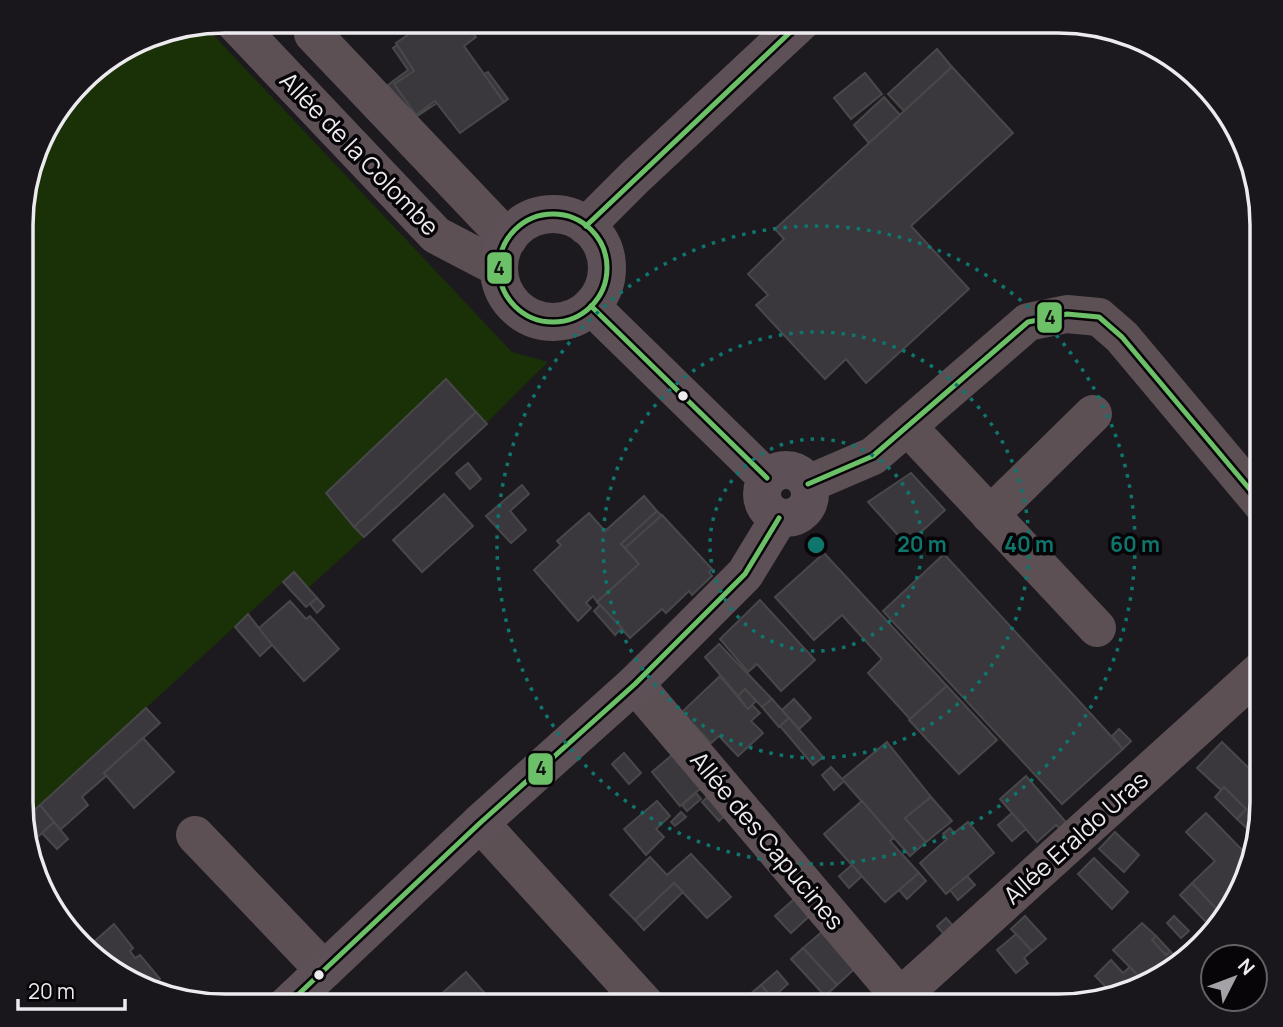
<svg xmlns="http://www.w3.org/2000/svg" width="1283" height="1027" viewBox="0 0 1283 1027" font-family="Manrope,sans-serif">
	<rect width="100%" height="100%" fill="#1d1a1f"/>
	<polygon fill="#1a3007" points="204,25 512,352 548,362 443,466 308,588 294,572 23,821 23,198 48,124 91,71 159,32"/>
	<g fill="#3a383c" stroke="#48474a" stroke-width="2">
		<polygon points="428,21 470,21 466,24 476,37 464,46 504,102 460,133 435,101 416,115 394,84 414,71 396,43"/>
		<polygon points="397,45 414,71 394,84 416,115 437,103 413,119 388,85 408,70 393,48"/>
		<polygon points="937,49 952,67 904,111 888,94"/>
		<polygon points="127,50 107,73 100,66"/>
		<polygon points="952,67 1013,133 911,226 969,289 866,383 846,359 825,379 756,305 768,295 748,274 784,239 775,229"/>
		<polygon points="488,72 508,99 504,102 484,74"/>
		<polygon points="865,73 882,94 851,119 834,98"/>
		<polygon points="884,97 900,115 869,143 854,125"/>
		<polygon points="446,379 476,412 354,527 326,493"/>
		<polygon points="476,412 487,424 364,537 354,527"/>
		<polygon points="468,463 481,479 470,489 456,473"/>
		<polygon points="911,473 945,510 907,545 868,502"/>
		<polygon points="522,485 529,494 510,511 526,530 511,543 486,516"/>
		<polygon points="444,494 473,526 422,572 393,540"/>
		<polygon points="644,496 657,511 621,544 639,564 597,602 593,596 586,603 591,608 578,621 534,570 561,545 557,541 589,513 605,531"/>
		<polygon points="657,511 662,516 625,548 621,544"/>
		<polygon points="662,515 712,569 709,572 712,576 692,595 689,591 666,613 662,609 630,638 597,602 639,564 625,548"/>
		<polygon points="824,553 947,686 910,719 868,673 882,659 842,615 814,640 775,597"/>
		<polygon points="944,554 1123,749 1062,804 883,611"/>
		<polygon points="294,572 317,598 306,607 283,582"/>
		<polygon points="317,598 324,606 317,613 310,604"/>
		<polygon points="760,600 815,660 781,691 757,664 748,672 720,639"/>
		<polygon points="290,601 306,619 310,616 339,649 304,681 258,629"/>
		<polygon points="600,605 622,628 615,635 594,611"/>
		<polygon points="248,614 272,645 260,656 235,627"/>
		<polygon points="719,644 772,699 762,707 745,689 738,696 705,657"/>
		<polygon points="720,676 748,709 752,705 760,713 751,721 763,733 738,756 719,736 711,743 682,712"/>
		<polygon points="947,686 997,740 959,774 909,720"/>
		<polygon points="745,689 756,701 748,709 738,696"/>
		<polygon points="772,699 789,718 779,727 762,707"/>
		<polygon points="794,699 811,718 799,729 782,710"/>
		<polygon points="146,708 160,723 104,773 106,776 82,797 88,805 60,830 40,805"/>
		<polygon points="789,718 823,757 813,765 780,726"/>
		<polygon points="1119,729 1131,741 1123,749 1112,736"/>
		<polygon points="143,738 174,772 134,808 104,773"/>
		<polygon points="887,742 931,797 905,818 926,842 910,856 842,779"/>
		<polygon points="1222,742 1262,781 1262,815 1256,837 1237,819 1246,809 1224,787 1221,790 1197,768"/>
		<polygon points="678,750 707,783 680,806 652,772"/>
		<polygon points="624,753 641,773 629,784 612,764"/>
		<polygon points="831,767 844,781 834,790 822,775"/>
		<polygon points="1026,776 1070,827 1064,833 1056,825 1037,842 1000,799"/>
		<polygon points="1224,787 1246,809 1237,819 1215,797"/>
		<polygon points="714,791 731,810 719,821 702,802"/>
		<polygon points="696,793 701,799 687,811 682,805"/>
		<polygon points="931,797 952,821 926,842 905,818"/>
		<polygon points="657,801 670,816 656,829 664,837 646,855 624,829"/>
		<polygon points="862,801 894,838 890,841 919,873 885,902 824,834"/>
		<polygon points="40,805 54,822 29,845 23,820"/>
		<polygon points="681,812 686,817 675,826 671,822"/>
		<polygon points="1012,813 1026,829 1012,841 998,825"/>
		<polygon points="1206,813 1250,858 1239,870 1245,877 1241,892 1222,915 1192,883 1215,861 1186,832"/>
		<polygon points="54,822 68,839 57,849 42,833"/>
		<polygon points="968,822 994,853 946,894 920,863 947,839 943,834 950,828 954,833"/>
		<polygon points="1115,832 1139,855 1124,872 1099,849"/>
		<polygon points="691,854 731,897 707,918 674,883 635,920 610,895 650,857 667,875"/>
		<polygon points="1094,858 1128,892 1112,909 1078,874"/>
		<polygon points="852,865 862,876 849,888 839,876"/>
		<polygon points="919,873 926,881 907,899 899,890"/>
		<polygon points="967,876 975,885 958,900 950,890"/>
		<polygon points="674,883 683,892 644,930 635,920"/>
		<polygon points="1192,883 1222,915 1210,926 1180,895"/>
		<polygon points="801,893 816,910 791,933 775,916"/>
		<polygon points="1025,916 1046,939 1032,951 1011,929"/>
		<polygon points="1174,916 1189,931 1181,938 1167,923"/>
		<polygon points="946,918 957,930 948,939 937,926"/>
		<polygon points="1142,923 1156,936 1152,940 1166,955 1170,951 1179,961 1146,984 1113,950"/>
		<polygon points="114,924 133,948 130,951 135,958 140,955 160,979 147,990 102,961 89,946"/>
		<polygon points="830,925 862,962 837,985 803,948"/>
		<polygon points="1016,934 1032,951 1024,958 1028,963 1016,973 997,950"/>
		<polygon points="1156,936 1170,951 1166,955 1152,940"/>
		<polygon points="803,948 837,985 825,996 791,959"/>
		<polygon points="1111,960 1123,973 1130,967 1146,984 1136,990 1099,998 1108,989 1095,976"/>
		<polygon points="777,971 788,984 772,998 761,985"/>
		<polygon points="466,972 496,1006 446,1006 438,997"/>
		<polygon points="761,985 779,1006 736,1006"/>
		<polygon points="798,997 806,1006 788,1006"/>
	</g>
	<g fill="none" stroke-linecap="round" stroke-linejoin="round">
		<g stroke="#5c5055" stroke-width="38">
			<polyline points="233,21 436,235 499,268"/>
			<polyline points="327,21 313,34 508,239"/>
			<polyline points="908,427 1097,628"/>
			<polyline points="808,484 873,456 1028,322 1067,314 1099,317 1122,337 1262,504"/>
			<polyline points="990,515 1093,414"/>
			<polyline points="635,684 900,997"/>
			<polyline points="480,823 647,1006"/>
			<polyline points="195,835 324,970"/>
			<polyline points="890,1006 1262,669"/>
		</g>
		<g stroke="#5d5056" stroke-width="38">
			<circle cx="553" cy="268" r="54"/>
			<polyline points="586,226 635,177 802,21"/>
			<polyline points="591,306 767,478"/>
			<circle cx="786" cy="494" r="24"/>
			<polyline points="286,1006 480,823 635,684 745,574 779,518"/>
		</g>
		<g stroke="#070508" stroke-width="10">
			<g id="bus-1">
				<circle cx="553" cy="268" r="54"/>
				<polyline points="586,226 802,21"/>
				<polyline points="591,306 767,478"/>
				<polyline points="808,484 873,456 1028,322 1067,314 1099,317 1122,337 1262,504"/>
				<polyline points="286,1006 480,823 635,684 745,574 779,518"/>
			</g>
		</g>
		<use href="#bus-1" stroke="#6cc067" stroke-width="5"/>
	</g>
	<g fill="none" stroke="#0f766e" stroke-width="3.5" stroke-dasharray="3.5 7">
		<circle cx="816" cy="545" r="106"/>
		<circle cx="816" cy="545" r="213"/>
		<circle cx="816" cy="545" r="319"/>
	</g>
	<g fill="#eeebf0" stroke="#070508" stroke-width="2.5">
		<circle cx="683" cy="396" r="6"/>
		<circle cx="319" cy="975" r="6"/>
	</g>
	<g text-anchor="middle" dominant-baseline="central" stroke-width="7" stroke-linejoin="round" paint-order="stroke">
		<g font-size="24" fill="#eeebf0" stroke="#070508">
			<text transform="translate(360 153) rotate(46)">Allée de la Colombe</text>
			<text transform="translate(1075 837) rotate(-42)">Allée Eraldo Uras</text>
			<text transform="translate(768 840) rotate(50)">Allée des Capucines</text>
		</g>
	</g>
	<path d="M0 0H1283V1027H0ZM225 33H1058A192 192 0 0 1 1250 225V802A192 192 0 0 1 1058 994H225A192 192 0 0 1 33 802V225A192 192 0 0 1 225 33Z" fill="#19171b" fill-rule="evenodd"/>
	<path fill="none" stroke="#eeebf0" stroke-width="3.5" d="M225 33H1058A192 192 0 0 1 1250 225V802A192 192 0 0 1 1058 994H225A192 192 0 0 1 33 802V225A192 192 0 0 1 225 33Z"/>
	<circle cx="816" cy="545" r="10" fill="#0f766e" stroke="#070508" stroke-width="3.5"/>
	<g font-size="21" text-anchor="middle" font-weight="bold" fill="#0f766e" stroke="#070508" stroke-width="7" stroke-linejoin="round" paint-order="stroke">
		<text x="922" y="552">20 m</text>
		<text x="1029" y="552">40 m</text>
		<text x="1135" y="552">60 m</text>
	</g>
	<g stroke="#070508" stroke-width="2.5">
		<rect x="486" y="251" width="27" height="34" rx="7" fill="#6cc067"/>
		<rect x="1036" y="301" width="27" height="33" rx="7" fill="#6cc067"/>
		<rect x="527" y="752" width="27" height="34" rx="7" fill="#6cc067"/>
	</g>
	<g font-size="19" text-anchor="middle" font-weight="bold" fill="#111">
		<text x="499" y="275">4</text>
		<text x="1050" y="324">4</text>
		<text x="541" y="775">4</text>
	</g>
	<g transform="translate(1234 978) rotate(48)"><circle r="33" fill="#070508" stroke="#636165" stroke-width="2"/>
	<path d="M0-5L12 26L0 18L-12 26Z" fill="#a5a2a7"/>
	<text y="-10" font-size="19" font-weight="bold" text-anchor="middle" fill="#eeebf0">N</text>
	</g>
	<path d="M18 999v10h107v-10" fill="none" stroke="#eeebf0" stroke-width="3.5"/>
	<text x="28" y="999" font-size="21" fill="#eeebf0" stroke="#070508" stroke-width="5" paint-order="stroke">20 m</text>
</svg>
